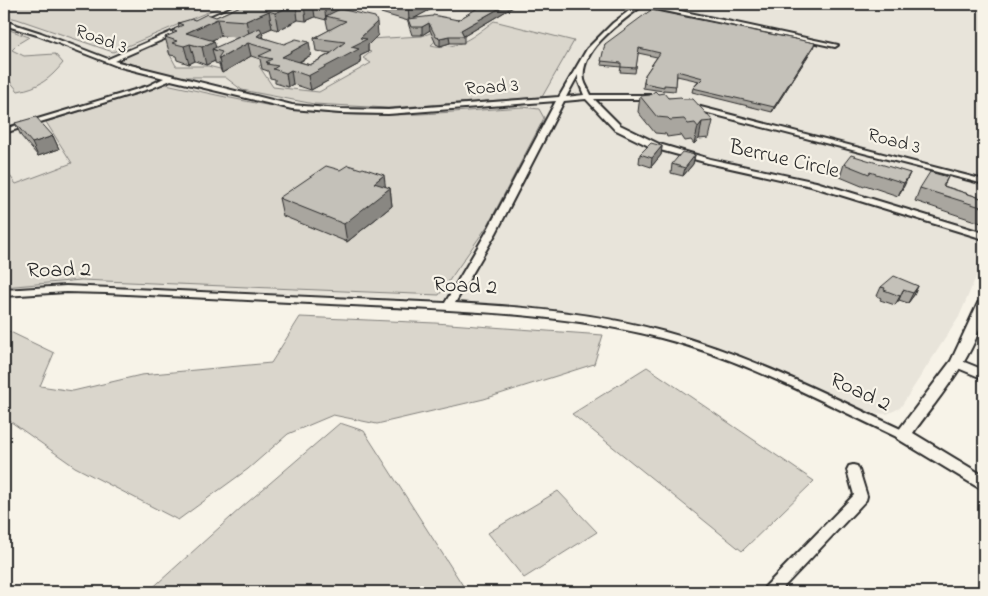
<svg xmlns="http://www.w3.org/2000/svg" width="988" height="596" viewBox="0 0 988 596" font-family="'Indie Flower',sans-serif">
	<rect width="100%" height="100%" fill="#f7f3e8"/>
	<filter id="ink" filterUnits="userSpaceOnUse"><feTurbulence type="fractalNoise" baseFrequency=".02" numOctaves="2"/><feDisplacementMap in="SourceGraphic" scale="10" xChannelSelector="R" yChannelSelector="G"/><feConvolveMatrix kernelMatrix="1 2 1 2 8 2 1 2 1" color-interpolation-filters="sRGB"/></filter>
	<g filter="url(#ink)">
		<polygon fill="#e8e4da" points="4,4 984,4 984,258 959,317 900,408 887,414 873,413 759,364 712,346 620,321 571,313 451,300 74,285 4,290"/>
		<g fill="#dad6cc" stroke="#82807c">
			<polygon points="4,4 227,4 113,52 17,19 4,16"/>
			<path d="M218,18L188,34L168,51L176,66H208L224,70L267,47L287,51L259,66L273,87L319,92L371,63L363,58L371,52L334,41L422,36L433,32L442,35L431,45C457,52 475,35 494,21L574,41L542,97L388,108L314,104L242,90L225,77H181L117,60Z"/>
			<path d="M4,28L29,37L19,43L12,50L24,56L55,54L63,63C49,80 39,87 18,91L4,74Z"/>
			<path d="M166,84C222,96 278,110 336,114C398,118 461,111 523,107L539,109L544,118L488,225L439,295L81,280L4,287V168L16,184L72,163L46,122Z"/>
			<polygon points="300,317 435,323 603,335 594,364 484,399 377,424 333,415 288,434 248,469 178,520 75,467 4,417 4,329 54,353 40,386 73,391 141,375 271,363"/>
			<polygon points="647,367 814,481 742,551 572,414"/>
			<polygon points="340,423 364,431 467,592 148,592 241,508"/>
			<polygon points="558,491 597,532 524,578 488,533"/>
		</g>
		<g fill="none" stroke-linecap="round" stroke-linejoin="round">
			<g stroke="#2b2b2b" stroke-width="4">
				<g id="minor">
					<polygon points="239,4 246,4 203,23 198,22"/>
					<path d="M638,4H648L838,45L835,47L642,6C621,22 579,50 584,80C585,85 589,90 591,95H652L655,97L652,99H594L620,125L659,144L710,159L816,182L984,233V239L811,186L708,163L653,148L614,129L586,99L564,101L496,233L455,303C525,307 597,313 665,332C750,355 828,395 907,432L909,435L907,438L903,440L899,438C822,402 744,359 661,338C567,314 469,311 372,306C283,302 195,297 106,293L66,292L4,296V290L66,286L445,303L486,233L556,101L388,114L340,113L292,109L171,80L152,88L4,133V129L148,86L164,78L117,66L37,35L4,25V21L41,33L108,59L185,26L187,27V29L114,61L292,105L340,109L388,110L559,97L587,49L613,23ZM578,75V80L584,95L566,97Z"/>
					<polygon points="685,103 984,180 984,184 685,107"/>
					<polygon points="957,359 984,370 984,379 953,366 952,363 953,360"/>
					<polygon points="853,465 857,466 859,470 867,496 866,500 779,592 763,592 765,587 854,495 847,470 849,466"/>
				</g>
			</g>
			<g stroke="#2b2b2b" stroke-width="4">
				<path id="tertiary" d="M984,299C987,344 938,398 913,433L984,476V491L898,439L895,435L951,361L978,303Z"/>
			</g>
			<use href="#minor" fill="#f7f3e8" fill-rule="evenodd"/>
			<use href="#tertiary" fill="#f7f3e8" fill-rule="evenodd"/>
		</g>
		<g fill="#a9a69f" stroke="#2b2b2b" fill-rule="evenodd">
			<path d="M245,4H348L341,7L342,9L378,35L368,45V52L360,56L361,63L311,90L293,84L288,87L275,83V79L270,78L268,71L262,69L260,59L251,56L222,73L221,71L219,64L215,63V61L206,65L195,61L189,64L177,60L176,56L170,55L165,37L173,34L172,30H174V29L179,27L178,23L195,20L216,17ZM315,17L326,20L328,29L330,30L314,38L316,51L331,53L310,65L300,62L311,55L264,38L262,32L272,28L278,30L298,20L306,21ZM221,36L239,37L216,48L212,40Z"/>
			<polygon points="380,4 441,4 414,18 458,20 478,8 476,4 518,4 464,36 464,43 450,43 440,46 436,44 430,30 422,35 412,35 409,26 408,21 381,13"/>
			<polygon points="711,4 724,4 722,6"/>
			<polygon points="605,44 813,48 772,112 692,92 693,88 699,81 677,76 675,91 663,90 663,91 643,88 645,75 657,57 638,53 635,73 620,72 621,67 601,65"/>
			<polygon points="658,94 668,98 683,99 713,121 709,138 699,139 694,144 691,140 685,141 681,135 667,137 666,134 655,133 638,112 640,96"/>
			<polygon points="15,123 53,136 59,149 38,156 21,136"/>
			<polygon points="662,146 661,155 651,167 639,163 640,154"/>
			<polygon points="695,155 693,164 683,176 671,173 672,164"/>
			<polygon points="844,164 910,173 904,186 898,196 865,185 864,187 840,177"/>
			<polygon points="948,177 944,186 984,199 984,224 915,201 920,188"/>
			<polygon points="386,187 390,188 392,206 347,242 283,216 279,198"/>
			<polygon points="918,286 914,295 908,303 899,300 895,305 880,300 881,298 877,296 881,287"/>
		</g>
		<g fill="#898782" stroke="#2b2b2b">
			<polygon points="296,4 298,20 278,30 275,13"/>
			<polygon points="304,4 313,4 315,17 306,21"/>
			<polygon points="324,4 348,4 341,7 342,10 326,16 326,20"/>
			<polygon points="408,4 441,4 409,21"/>
			<polygon points="507,4 518,4 464,36 461,30"/>
			<polygon points="269,11 272,28 250,38 246,21"/>
			<polygon points="217,19 221,36 199,46 190,44 195,61 189,64 184,46 186,33"/>
			<polygon points="377,22 378,35 368,45 368,52 360,56 361,63 311,90 308,76 351,47 360,38"/>
			<polygon points="429,23 430,30 422,35 422,27"/>
			<polygon points="262,32 265,45 257,36"/>
			<polygon points="449,36 450,43 440,46 440,38"/>
			<polygon points="214,41 217,51 212,49 215,61 206,65 202,47"/>
			<polygon points="309,42 311,55 284,70 282,57"/>
			<polygon points="248,43 251,56 222,73 219,59"/>
			<polygon points="815,43 813,48 772,112 774,107"/>
			<polygon points="291,70 293,84 288,87 286,73"/>
			<polygon points="702,122 699,139 694,144 698,127"/>
			<polygon points="53,136 59,149 38,156 32,143"/>
			<polygon points="662,146 661,155 651,167 652,158"/>
			<polygon points="695,155 693,164 683,176 685,168"/>
			<polygon points="910,173 904,186 898,196 904,183"/>
			<polygon points="384,175 386,191 390,188 392,206 347,242 344,224 374,183"/>
			<polygon points="918,286 914,295 908,303 913,293"/>
			<polygon points="903,290 899,300 895,305 900,296"/>
		</g>
		<g fill="#c4c1b9" stroke="#2b2b2b">
			<polygon points="245,4 295,4 275,13 269,11 246,21 217,19 186,33 214,41 202,47 190,44 184,46 172,43 177,41 165,37 177,32 172,30 175,29 174,29 183,25 178,23 192,19 195,20 207,14 216,17"/>
			<polygon points="480,4 507,4 461,30 464,36 449,36 440,38 436,37 429,23 422,27 411,27 408,19 433,16 433,15 458,20 481,6"/>
			<polygon points="340,9 375,17 377,22 360,38 367,39 351,47 359,49 308,76 291,70 286,73 273,69 278,66 267,64 269,63 266,62 272,59 259,56 272,50 248,43 219,59 218,58 222,52 212,49 260,28 262,32 257,36 284,44 296,39 309,42 282,57 310,65 330,54 345,42 314,38 346,21 326,16"/>
			<polygon points="651,10 815,43 774,107 693,88 703,78 677,71 676,86 664,85 664,87 644,83 645,75 660,53 639,48 636,68 621,67 621,63 601,61 605,44"/>
			<polygon points="655,91 658,94 664,93 668,98 681,97 683,99 693,99 713,121 702,122 698,127 695,123 688,124 684,119 670,120 668,118 657,117 640,96 650,95"/>
			<polygon points="36,117 53,136 32,143 15,123"/>
			<polygon points="651,143 662,146 652,158 640,154"/>
			<polygon points="682,152 695,155 685,168 672,164"/>
			<polygon points="851,155 910,173 904,183 870,172 869,174 844,164"/>
			<polygon points="348,165 361,169 363,168 384,175 374,183 390,188 344,224 279,198 326,166 340,170"/>
			<polygon points="930,172 948,177 943,186 984,199 984,208 920,188"/>
			<polygon points="894,276 918,286 913,293 903,290 900,296 884,290 885,288 881,287"/>
		</g>
	</g>
	<g text-anchor="middle" dominant-baseline="central" stroke-width="4.5" stroke-linejoin="round" paint-order="stroke">
		<g font-size="19" fill="#2b2b2b" stroke="#f7f3e8">
			<text transform="translate(101 40) rotate(20)">Road 3</text>
			<text transform="translate(492 88) rotate(-4)">Road 3</text>
			<text transform="translate(894 142) rotate(15)">Road 3</text>
		</g>
		<g font-size="22" fill="#2b2b2b" stroke="#f7f3e8">
			<text transform="translate(784 160) rotate(13)">Berrue Circle</text>
			<text transform="translate(59 271) rotate(-1)">Road 2</text>
			<text transform="translate(465 287) rotate(3)">Road 2</text>
			<text transform="translate(860 393) rotate(25)">Road 2</text>
		</g>
	</g>
	<rect width="988" height="596" fill="none" stroke="#f7f3e8" stroke-width="20"/>
	<rect x="10" y="10" width="968" height="576" fill="none" stroke="#2b2b2b" stroke-width="2" filter="url(#ink)"/>
</svg>
